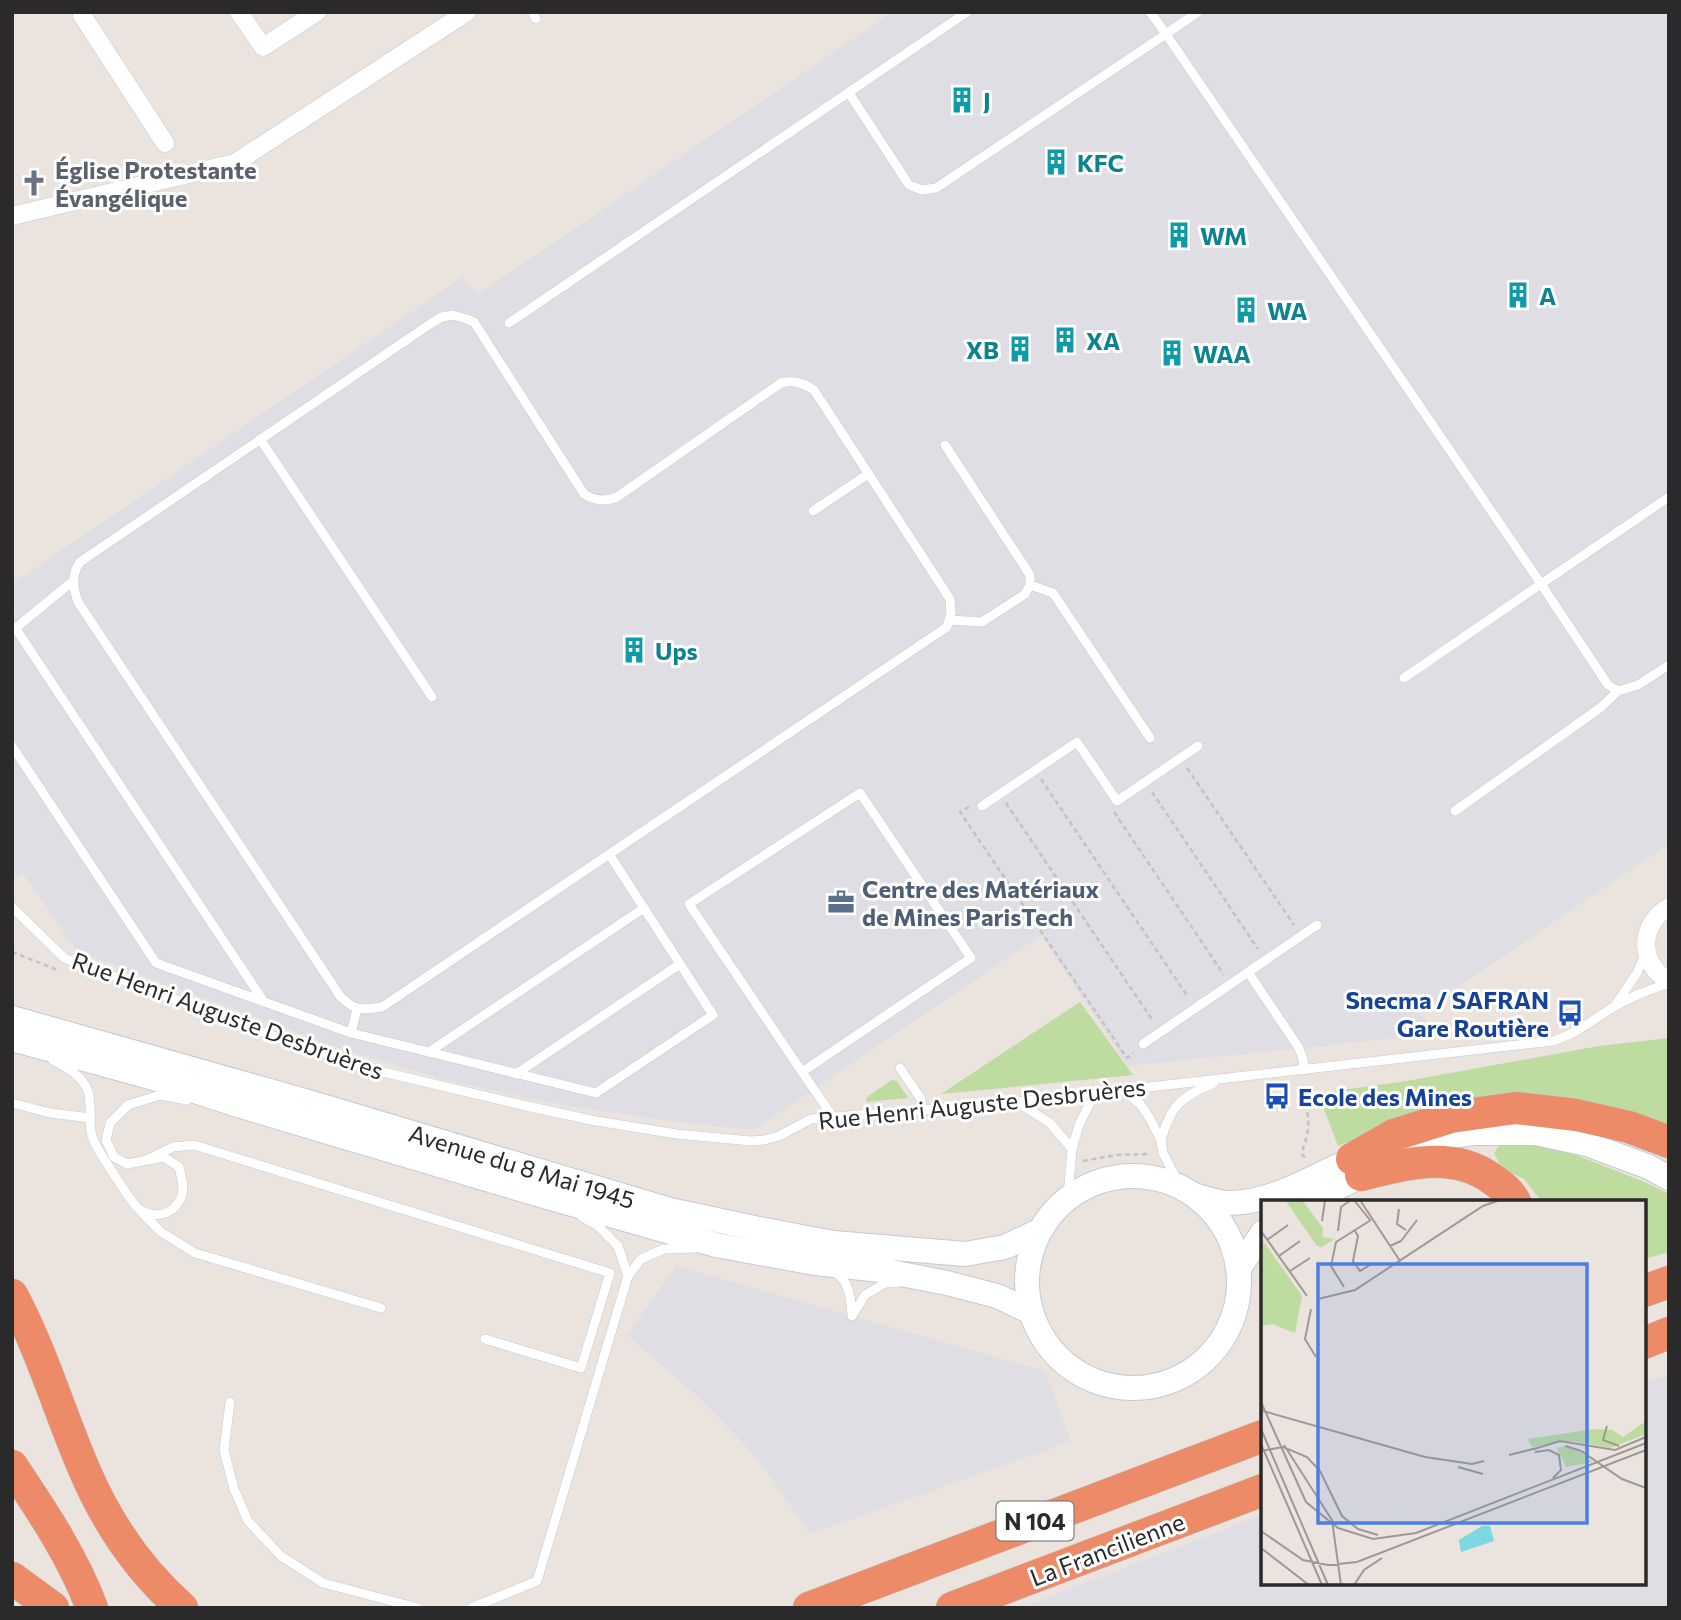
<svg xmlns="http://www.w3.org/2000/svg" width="1681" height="1620" viewBox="0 0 1681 1620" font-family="Commissioner,sans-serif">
	<rect width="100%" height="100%" fill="#ebe3de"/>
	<g fill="#dedee4">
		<polygon points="893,12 1669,12 1669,844 1419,1013 1436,1034 1128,1066 1041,935 754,1130 670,1121 594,1110 534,1099 442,1079 342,1049 77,951 23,873 12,879 12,613 16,610 12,603 12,584 463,277 477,295"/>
		<polygon points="676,1266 1045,1371 1071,1441 810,1534 771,1477 745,1445 697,1396 627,1335"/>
		<polygon points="1669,1376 1669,1608 1020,1608 1263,1515 1263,1583 1644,1583 1644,1382"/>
	</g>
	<g fill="#bedba0">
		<polygon points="1080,1002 1133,1075 941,1094"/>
		<polygon points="1669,1038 1669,1128 1389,1126 1338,1146 1318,1093 1401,1082 1599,1046"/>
		<polygon points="892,1080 897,1081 908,1098 866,1102 867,1097"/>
		<polygon points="1503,1140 1538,1140 1647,1183 1669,1194 1669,1252 1644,1259 1644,1202 1542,1202 1524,1179 1502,1169 1494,1153"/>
	</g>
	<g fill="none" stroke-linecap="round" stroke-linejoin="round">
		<g stroke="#c5cad2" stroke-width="10">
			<g id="lane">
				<polyline points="532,12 536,19"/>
				<polyline points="1198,12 1166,34 1541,584 1669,497"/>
				<polyline points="849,93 909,185 922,190 936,188 1166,34 1150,12"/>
				<path d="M452,315L464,318L474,322L584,494C595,501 605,502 617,497L781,383C794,380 803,383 814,390L950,599L951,613L947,627L382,1007C362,1010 354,1011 340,996L78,602C73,588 71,575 80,562L433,322L442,317Z"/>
				<polyline points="509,323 967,12"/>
				<polyline points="260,439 432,697"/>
				<polyline points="945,445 1030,575 1030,585 1025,594 982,622 950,620"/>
				<polyline points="813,511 868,474"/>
				<polyline points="1030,585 1053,593 1150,738"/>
				<polyline points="16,629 264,1002"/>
				<polyline points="12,631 73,581"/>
				<polyline points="1404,678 1541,584 1608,685 1618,691 1638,685 1669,665"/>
				<polyline points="12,746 156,963 351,1033 596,1093 713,1015 609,854"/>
				<polyline points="982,806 1077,742 1117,801 1198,746"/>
				<polyline points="1455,811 1600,708 1618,691"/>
				<path d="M12,907L64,958L311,1050L383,1072L531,1107L596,1121L677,1134L751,1141L764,1140L779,1136L811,1119L1017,1102L1553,1041C1578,1033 1591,1021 1612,1008C1629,997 1649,990 1669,983"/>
				<polyline points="1248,972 1299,1048 1303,1059 1304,1070"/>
				<polyline points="1616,1004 1637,973 1646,953"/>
				<polyline points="351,1033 357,1009"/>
				<polyline points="1143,1044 1317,925"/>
				<polyline points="429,1052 644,908"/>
				<path d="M53,1060C67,1068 82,1075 88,1091C93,1106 87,1125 93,1139C97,1149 133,1206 140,1210C154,1218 169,1216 178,1203C186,1192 182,1179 179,1167L164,1157L127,1164L114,1157L106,1140L110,1123L128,1105L160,1095L187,1100"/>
				<polyline points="900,1068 921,1099 922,1111"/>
				<polyline points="802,1072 689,904 860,793 971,958 802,1072 833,1117"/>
				<polyline points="516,1074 680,964"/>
				<polyline points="1123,1090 1140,1104 1149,1117 1161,1140 1163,1153 1180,1186"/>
				<polyline points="1017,1102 1050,1123 1072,1149"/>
				<polyline points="12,1103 50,1113 91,1118"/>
				<path d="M1161,1140C1171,1105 1181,1097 1214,1083"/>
				<polyline points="144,1161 173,1147 194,1145 610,1273 581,1368 485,1339"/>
				<polyline points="1068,1197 1072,1149 1079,1125 1095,1093"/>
				<polyline points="142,1213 161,1232 195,1253 381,1308"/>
				<polyline points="582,1217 597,1225 618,1246 628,1276"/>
				<path d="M833,1271C850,1280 851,1299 852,1316L865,1295L887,1282L897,1283"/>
				<polyline points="230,1402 224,1450 234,1489 248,1521 281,1556 323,1583 418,1608"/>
				<polyline points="471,1608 537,1581 628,1276 641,1259 664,1249 695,1248"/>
			</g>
		</g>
		<g stroke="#c5cad2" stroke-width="19">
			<g id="street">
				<polyline points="82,12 82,15 165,143"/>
				<polyline points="239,12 263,47 317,12"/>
				<polyline points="12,216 235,163 467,12"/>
				<path d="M1669,907C1639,924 1638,964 1669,981"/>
			</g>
		</g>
		<g stroke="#c5cad2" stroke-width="26">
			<g id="secondary">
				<polyline points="12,1018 312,1103 670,1210 759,1229 833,1243 965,1254 1005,1247 1039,1231"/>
				<polyline points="12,1039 164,1081 241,1106 537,1194 716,1245 815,1263 881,1270 947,1283 997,1296 1031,1312"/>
				<polyline points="1406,1142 1473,1133 1536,1133 1587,1144 1649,1167 1669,1178"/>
				<circle cx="1133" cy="1282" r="106"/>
				<path d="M1197,1196C1207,1199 1219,1203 1229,1203C1279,1203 1322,1169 1368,1154"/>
				<polyline points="1310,1202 1377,1167"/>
				<polyline points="1239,1268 1263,1232"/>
			</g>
		</g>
		<g stroke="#c3c3c3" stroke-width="33">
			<g id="highway">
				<polyline points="1352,1159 1394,1135 1451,1117 1516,1108 1576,1115 1629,1127 1669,1142"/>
				<path d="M1361,1175C1405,1164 1452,1150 1492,1179C1502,1186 1509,1191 1515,1202"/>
				<polyline points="1644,1291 1669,1282"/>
				<path d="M12,1295C42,1351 59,1411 84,1469C106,1521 139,1570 182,1608"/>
				<polyline points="1644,1343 1669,1333"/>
				<path d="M12,1466C42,1511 73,1557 92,1608"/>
				<polyline points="12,1578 53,1608"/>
				<polyline points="809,1608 1263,1436"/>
				<polyline points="952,1608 1263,1490"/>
			</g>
		</g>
		<g stroke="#c3c3c3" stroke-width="2.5" stroke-dasharray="5 3.5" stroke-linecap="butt">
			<polyline points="1187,768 1294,925"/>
			<polyline points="1041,779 1188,997"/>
			<polyline points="1152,792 1258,949"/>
			<polyline points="1006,803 1153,1021"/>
			<polyline points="969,807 960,812 1127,1058 1133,1053"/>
			<polyline points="1114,812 1224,975"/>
			<polyline points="12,952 58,970"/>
			<path d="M1302,1096C1311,1119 1310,1128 1302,1152L1303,1156L1307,1158"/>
			<polyline points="1083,1161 1116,1155 1150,1154"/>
		</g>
		<use href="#lane" stroke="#fff" stroke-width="9"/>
		<use href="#street" stroke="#fff" stroke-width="18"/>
		<use href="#secondary" stroke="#fff" stroke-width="24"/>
		<use href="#highway" stroke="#ed8a67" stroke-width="32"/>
	</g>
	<defs>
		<g id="building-bare" transform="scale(2.1)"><path d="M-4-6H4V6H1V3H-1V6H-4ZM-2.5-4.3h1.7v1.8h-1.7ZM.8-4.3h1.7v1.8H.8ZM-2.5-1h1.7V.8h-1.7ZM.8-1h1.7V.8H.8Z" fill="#0f9aa8" stroke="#fff" stroke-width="2.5" paint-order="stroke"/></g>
		<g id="church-bare" transform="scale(2.1)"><path d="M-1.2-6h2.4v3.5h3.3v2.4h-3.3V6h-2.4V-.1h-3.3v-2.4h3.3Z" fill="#6b7280" stroke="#fff" stroke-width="2.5" paint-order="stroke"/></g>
		<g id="office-bare" transform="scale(2.1)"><path d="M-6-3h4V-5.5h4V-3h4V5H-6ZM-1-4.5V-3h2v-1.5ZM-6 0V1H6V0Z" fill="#5c6f8a" stroke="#fff" stroke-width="2.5" paint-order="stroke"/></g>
		<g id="bus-bare" transform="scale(2.1)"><path d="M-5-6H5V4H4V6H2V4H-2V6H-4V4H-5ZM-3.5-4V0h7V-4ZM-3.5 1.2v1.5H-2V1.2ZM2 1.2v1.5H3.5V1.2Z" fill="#1a4fb4" stroke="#fff" stroke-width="2.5" paint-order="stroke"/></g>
	</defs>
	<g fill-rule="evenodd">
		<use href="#building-bare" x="962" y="100"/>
		<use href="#building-bare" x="1056" y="162"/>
		<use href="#church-bare" x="34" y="183"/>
		<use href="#building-bare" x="1179" y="235"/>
		<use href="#building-bare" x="1518" y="295"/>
		<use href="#building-bare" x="1246" y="310"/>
		<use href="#building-bare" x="1065" y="340"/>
		<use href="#building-bare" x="1020" y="349"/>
		<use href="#building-bare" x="1172" y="353"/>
		<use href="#building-bare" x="634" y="650"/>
		<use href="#office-bare" x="841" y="902"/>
		<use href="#bus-bare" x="1570" y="1013"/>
		<use href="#bus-bare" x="1277" y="1096"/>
	</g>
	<g text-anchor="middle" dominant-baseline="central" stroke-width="6" stroke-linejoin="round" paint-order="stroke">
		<rect fill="#fff" stroke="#6a6a6a" stroke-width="2" x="996.5" y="1501.5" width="77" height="39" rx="5"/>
		<g font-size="23" font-weight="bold" fill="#2a2a2a">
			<text x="1035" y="1521">N 104</text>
		</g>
		<g font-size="24" font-weight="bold" fill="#0d838f" stroke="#fff" text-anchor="start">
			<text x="983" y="100">J</text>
			<text x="1077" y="162">KFC</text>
			<text x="1200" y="235">WM</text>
			<text x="1539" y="295">A</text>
			<text x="1267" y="310">WA</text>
			<text x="1086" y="340">XA</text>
			<text x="999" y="349" text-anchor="end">XB</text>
			<text x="1193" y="353">WAA</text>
			<text x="655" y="650">Ups</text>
		</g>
		<g font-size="24" font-weight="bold" fill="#5b616d" stroke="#fff" text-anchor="start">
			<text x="55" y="169">Église Protestante<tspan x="55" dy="28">Évangélique</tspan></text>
		</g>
		<g font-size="24" font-weight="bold" fill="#4e5e75" stroke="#fff" text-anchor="start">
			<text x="862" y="888">Centre des Matériaux<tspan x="862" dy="28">de Mines ParisTech</tspan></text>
		</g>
		<g font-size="24" font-weight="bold" fill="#164399" stroke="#fff" text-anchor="end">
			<text x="1549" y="999">Snecma / SAFRAN<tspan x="1549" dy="28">Gare Routière</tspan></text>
			<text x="1298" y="1096" text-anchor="start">Ecole des Mines</text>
		</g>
		<g font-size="24" fill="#2a2a2a" stroke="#fff">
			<text transform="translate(228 1015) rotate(20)">Rue Henri Auguste Desbruères</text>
			<text transform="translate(982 1103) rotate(-6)">Rue Henri Auguste Desbruères</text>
			<text transform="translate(522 1166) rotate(17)">Avenue du 8 Mai 1945</text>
			<text transform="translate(1107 1549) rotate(-21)">La Francilienne</text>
		</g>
	</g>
	<g transform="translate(1261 1200)">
		<rect width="385" height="385" fill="#ebe3de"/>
		<path d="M24,0H41L62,28L61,37L74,39L61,47L56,46ZM0,38L41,96L34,133L11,124L0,126ZM385,221V234L350,248L311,241L271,247L267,239L333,229L351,230L362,237ZM303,246L320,253L332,262L305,267L296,248Z" fill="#bedba0"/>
		<path d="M221,326H229L233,341L200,352L198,340Z" fill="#7cd8e2"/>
		<path fill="none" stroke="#9e9996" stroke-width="2" d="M93,0L109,20M99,0L139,61M138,9L136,24L145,30M61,21L64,0M0,31L46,96M77,31L80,7L90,0M94,31L97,36L92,61L99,71L112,63M6,40L27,25M129,46L140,41L156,20M18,56L39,41M29,71L49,58M83,87L70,66L75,42L110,20M57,99L94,90L222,6L239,0M50,109L44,139L55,157M0,202L45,302L77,328L112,339L155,333L385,243M2,211L164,257L211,264L223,261M346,226L342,240L358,246M0,229L67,385M0,244L61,385M23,245L71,320L80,385M304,246L320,251L361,279L385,288M273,249L299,241L354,250L385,237M0,251L22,247L46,257L59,271L81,316L97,329L117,335M274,252L288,250L298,255L300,270L292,278M248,255L276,248M197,267L222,274M0,331L42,360L67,365L96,362L385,250M0,348L48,385M93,385L103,370L121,358"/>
		<path fill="#4d80dd" fill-opacity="0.15" stroke="#4d80dd" stroke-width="3.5" d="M57,64H326V323H57Z"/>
		<rect width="385" height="385" fill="none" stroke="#2a2a2a" stroke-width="3.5"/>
	</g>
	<rect width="1681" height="1620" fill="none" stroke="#2a2a2a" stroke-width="28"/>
</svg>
